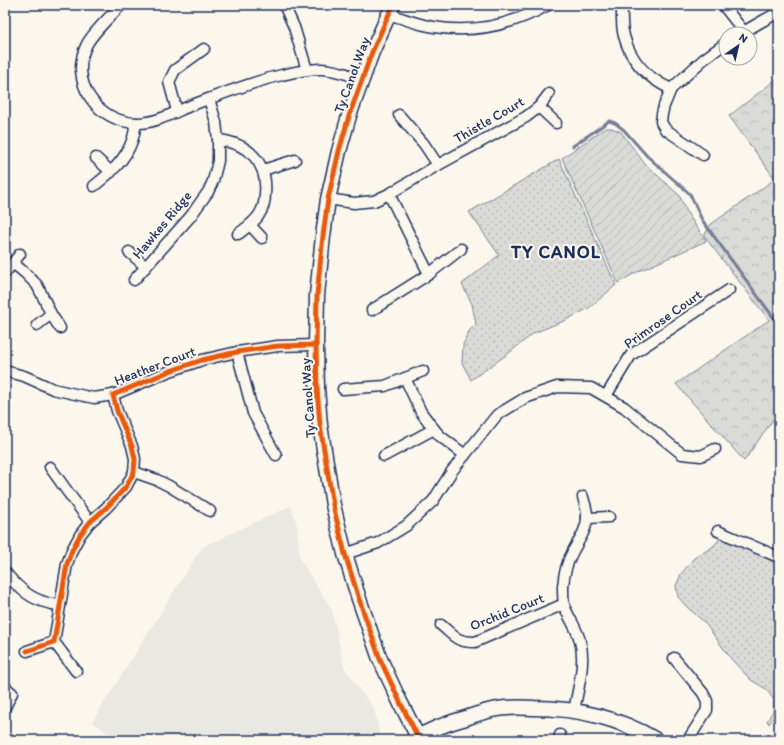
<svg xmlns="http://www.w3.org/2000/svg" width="784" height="745" viewBox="0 0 784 745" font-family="Itim,sans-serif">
	<defs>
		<pattern id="grass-dots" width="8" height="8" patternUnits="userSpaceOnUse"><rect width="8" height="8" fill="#dadad7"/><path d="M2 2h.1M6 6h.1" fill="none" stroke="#babbbb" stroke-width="1.8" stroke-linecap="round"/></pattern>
		<pattern id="forest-crowns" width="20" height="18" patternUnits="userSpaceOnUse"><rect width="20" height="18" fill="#dadad7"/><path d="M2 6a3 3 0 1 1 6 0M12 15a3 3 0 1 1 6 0" fill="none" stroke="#babbbb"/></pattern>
		<pattern id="garden-furrows" width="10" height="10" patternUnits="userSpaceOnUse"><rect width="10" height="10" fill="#dadad7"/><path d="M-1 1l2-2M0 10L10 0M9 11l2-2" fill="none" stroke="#babbbb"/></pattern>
	</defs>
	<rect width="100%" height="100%" fill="#fbf7ec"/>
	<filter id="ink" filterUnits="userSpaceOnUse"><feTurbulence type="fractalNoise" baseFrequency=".025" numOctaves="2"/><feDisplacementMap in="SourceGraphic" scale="8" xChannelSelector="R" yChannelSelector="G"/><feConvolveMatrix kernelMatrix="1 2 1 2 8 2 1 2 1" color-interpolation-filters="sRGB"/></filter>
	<g filter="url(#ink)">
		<polygon fill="#eae8e2" points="291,506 297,525 300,559 332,610 344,667 374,709 380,736 375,740 118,740 92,722 202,547"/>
		<g fill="url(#grass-dots)" stroke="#7a849a">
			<polygon points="559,159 616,285 589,308 566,320 534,333 509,353 471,380 462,363 463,345 469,331 476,324 472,304 462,284 499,255 469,212"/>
			<polygon points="722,537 779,563 779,709 769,724 767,721 773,711 774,700 766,689 751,680 732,660 704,622 687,607 678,597 676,586 681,574 694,558 711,548"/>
		</g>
		<polygon fill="url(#forest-crowns)" stroke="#7a849a" points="779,77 779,411 744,461 730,445 676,384 769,320 704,236 710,225 775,179 729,116"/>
		<polygon fill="url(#garden-furrows)" stroke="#7a849a" points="605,128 612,128 621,132 645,164 679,195 688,214 706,241 635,273 618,283 562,158"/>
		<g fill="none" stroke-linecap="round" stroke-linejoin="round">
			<polyline stroke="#747e96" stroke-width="3" points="573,146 609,121 615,123 624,130 647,156 690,194 702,220 779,325"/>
			<g stroke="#1b2f5e" stroke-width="13">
				<g id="street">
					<path d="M121,5C110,17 95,30 87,44C68,81 97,123 138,123C157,123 175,112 192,105C222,94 251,82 282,75C294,72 308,69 321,69C335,69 349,75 362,79"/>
					<polyline points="284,5 294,27 307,70"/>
					<path d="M622,5C622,15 621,26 624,36C631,62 647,78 671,89"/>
					<polyline points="723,5 744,32"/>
					<path d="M389,14C401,18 412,22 424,25C467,35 510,26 548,5"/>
					<polyline points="740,34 759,23 779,12"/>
					<polyline points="539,107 556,123"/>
					<polyline points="177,111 169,82 175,70 204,49"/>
					<polyline points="399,115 424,144 438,165"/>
					<path d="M218,140C248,143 268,162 265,194C265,201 263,209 259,215C254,223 246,228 238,234"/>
					<polyline points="703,155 665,129 661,122 662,114 664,106 671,89 704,59 726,43"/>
					<polyline points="96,158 111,172"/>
					<polyline points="263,170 295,160"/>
					<path d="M94,186C110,173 125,161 132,141C134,135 135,129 136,123"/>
					<polyline points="389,194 429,274"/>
					<polyline points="328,199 354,203 374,201 389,194 438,165 526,117 539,107 549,94"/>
					<polyline points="250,225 262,238"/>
					<polyline points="129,252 146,267"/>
					<polyline points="13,263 20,254"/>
					<polyline points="5,273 13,263 25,273 37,285 44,299 51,314 60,328"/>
					<polyline points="134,280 190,217 200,203 208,192 213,181 218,161 218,140 216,122 209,99"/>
					<polyline points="372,310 429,274 461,249"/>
					<polyline points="37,325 51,314"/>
					<polyline points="237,352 253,413 276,455"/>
					<polyline points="5,371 24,376 53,389 75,394 94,398 113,395"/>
					<polyline points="405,378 421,412 434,429"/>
					<polyline points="343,389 385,386 423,371"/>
					<polyline points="606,396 631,355 729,290"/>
					<polyline points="384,456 434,429 440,436 465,455"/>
					<polyline points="50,467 67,491 90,522"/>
					<polyline points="134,472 157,480 169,486 210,511"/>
					<polyline points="587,518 609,517"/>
					<polyline points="718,531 776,556 779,556"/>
					<polyline points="345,554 378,543 406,526 433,501 452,471 497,415 525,398 557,387 591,388 624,407 682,454 701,456 715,449"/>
					<path d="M5,572C14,583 25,595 39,600C45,603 53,604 60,606"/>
					<path d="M441,625C454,636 456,642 475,642L564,604"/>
					<polyline points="54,642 76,671"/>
					<polyline points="27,651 54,642 67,564 72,550 80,535 90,522 106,508 126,487 134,472 135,459 132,446 117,411 113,395 170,371 202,360 237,352 278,346 316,345"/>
					<polyline points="674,658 703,693 707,701 707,710 688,740"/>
					<polyline points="5,687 12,693 5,707"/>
					<path d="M574,711C578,688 586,663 580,641C577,628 568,617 564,605C563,599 563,592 563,586C564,574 567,562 573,551C579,540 588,528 587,515C587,509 584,502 583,497"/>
					<polyline points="559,740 560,735"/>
				</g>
			</g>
			<g stroke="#1b2f5e" stroke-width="17">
				<g id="secondary">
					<polyline points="393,5 372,52 349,116 339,151 328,199 323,236 317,295 316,345 317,388 320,425 333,505 345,554 359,599 380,659 400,702 418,737"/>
					<path d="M413,740C429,730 447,723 466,718C474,715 483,712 492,710C506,707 520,707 534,708C576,708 620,718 656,740"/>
				</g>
			</g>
			<use href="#street" stroke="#fbf7ec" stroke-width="10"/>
			<use href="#secondary" stroke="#fbf7ec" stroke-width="14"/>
			<g stroke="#fbf7ec" stroke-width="8">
				<g id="cycleway">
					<polyline points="393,5 372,52 349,116 339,151 328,199 323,236 317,295 316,345 317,388 320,425 333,505 345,554 359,599 380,659 400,702 418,737"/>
					<polyline points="27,651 54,642 67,564 72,550 80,535 90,522 106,508 126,487 134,472 135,459 132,446 117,411 113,395 170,371 202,360 237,352 278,346 316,345"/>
				</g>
			</g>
			<use href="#cycleway" stroke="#e8590c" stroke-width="5"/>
		</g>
	</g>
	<g text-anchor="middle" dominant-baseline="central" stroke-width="4" stroke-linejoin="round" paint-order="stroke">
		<g font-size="14" fill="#1b2f5e" stroke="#fbf7ec">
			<text transform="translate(352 75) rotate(-70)">Ty Canol Way</text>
			<text transform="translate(489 120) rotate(-30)">Thistle Court</text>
			<text transform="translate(162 225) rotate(-50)">Hawkes Ridge</text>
			<text transform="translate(663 319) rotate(-35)">Primrose Court</text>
			<text transform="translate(155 366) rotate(-21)">Heather Court</text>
			<text transform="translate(308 398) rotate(-94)">Ty Canol Way</text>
			<text transform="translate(507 612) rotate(-22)">Orchid Court</text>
		</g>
		<g font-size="18" font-weight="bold" letter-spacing="1" fill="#1b2f5e" stroke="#fbf7ec">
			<text x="556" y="252">TY CANOL</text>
		</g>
	</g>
	<rect width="784" height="745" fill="none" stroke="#fbf7ec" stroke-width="20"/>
	<rect x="10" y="10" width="764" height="725" fill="none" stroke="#1b2f5e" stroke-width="1.5" filter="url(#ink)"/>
	<g transform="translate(738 46) rotate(34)"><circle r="19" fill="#fbf7ec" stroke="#a1a7b3"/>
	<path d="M0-3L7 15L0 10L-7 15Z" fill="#1b2f5e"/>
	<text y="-6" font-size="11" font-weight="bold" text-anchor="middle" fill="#1b2f5e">N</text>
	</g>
</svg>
